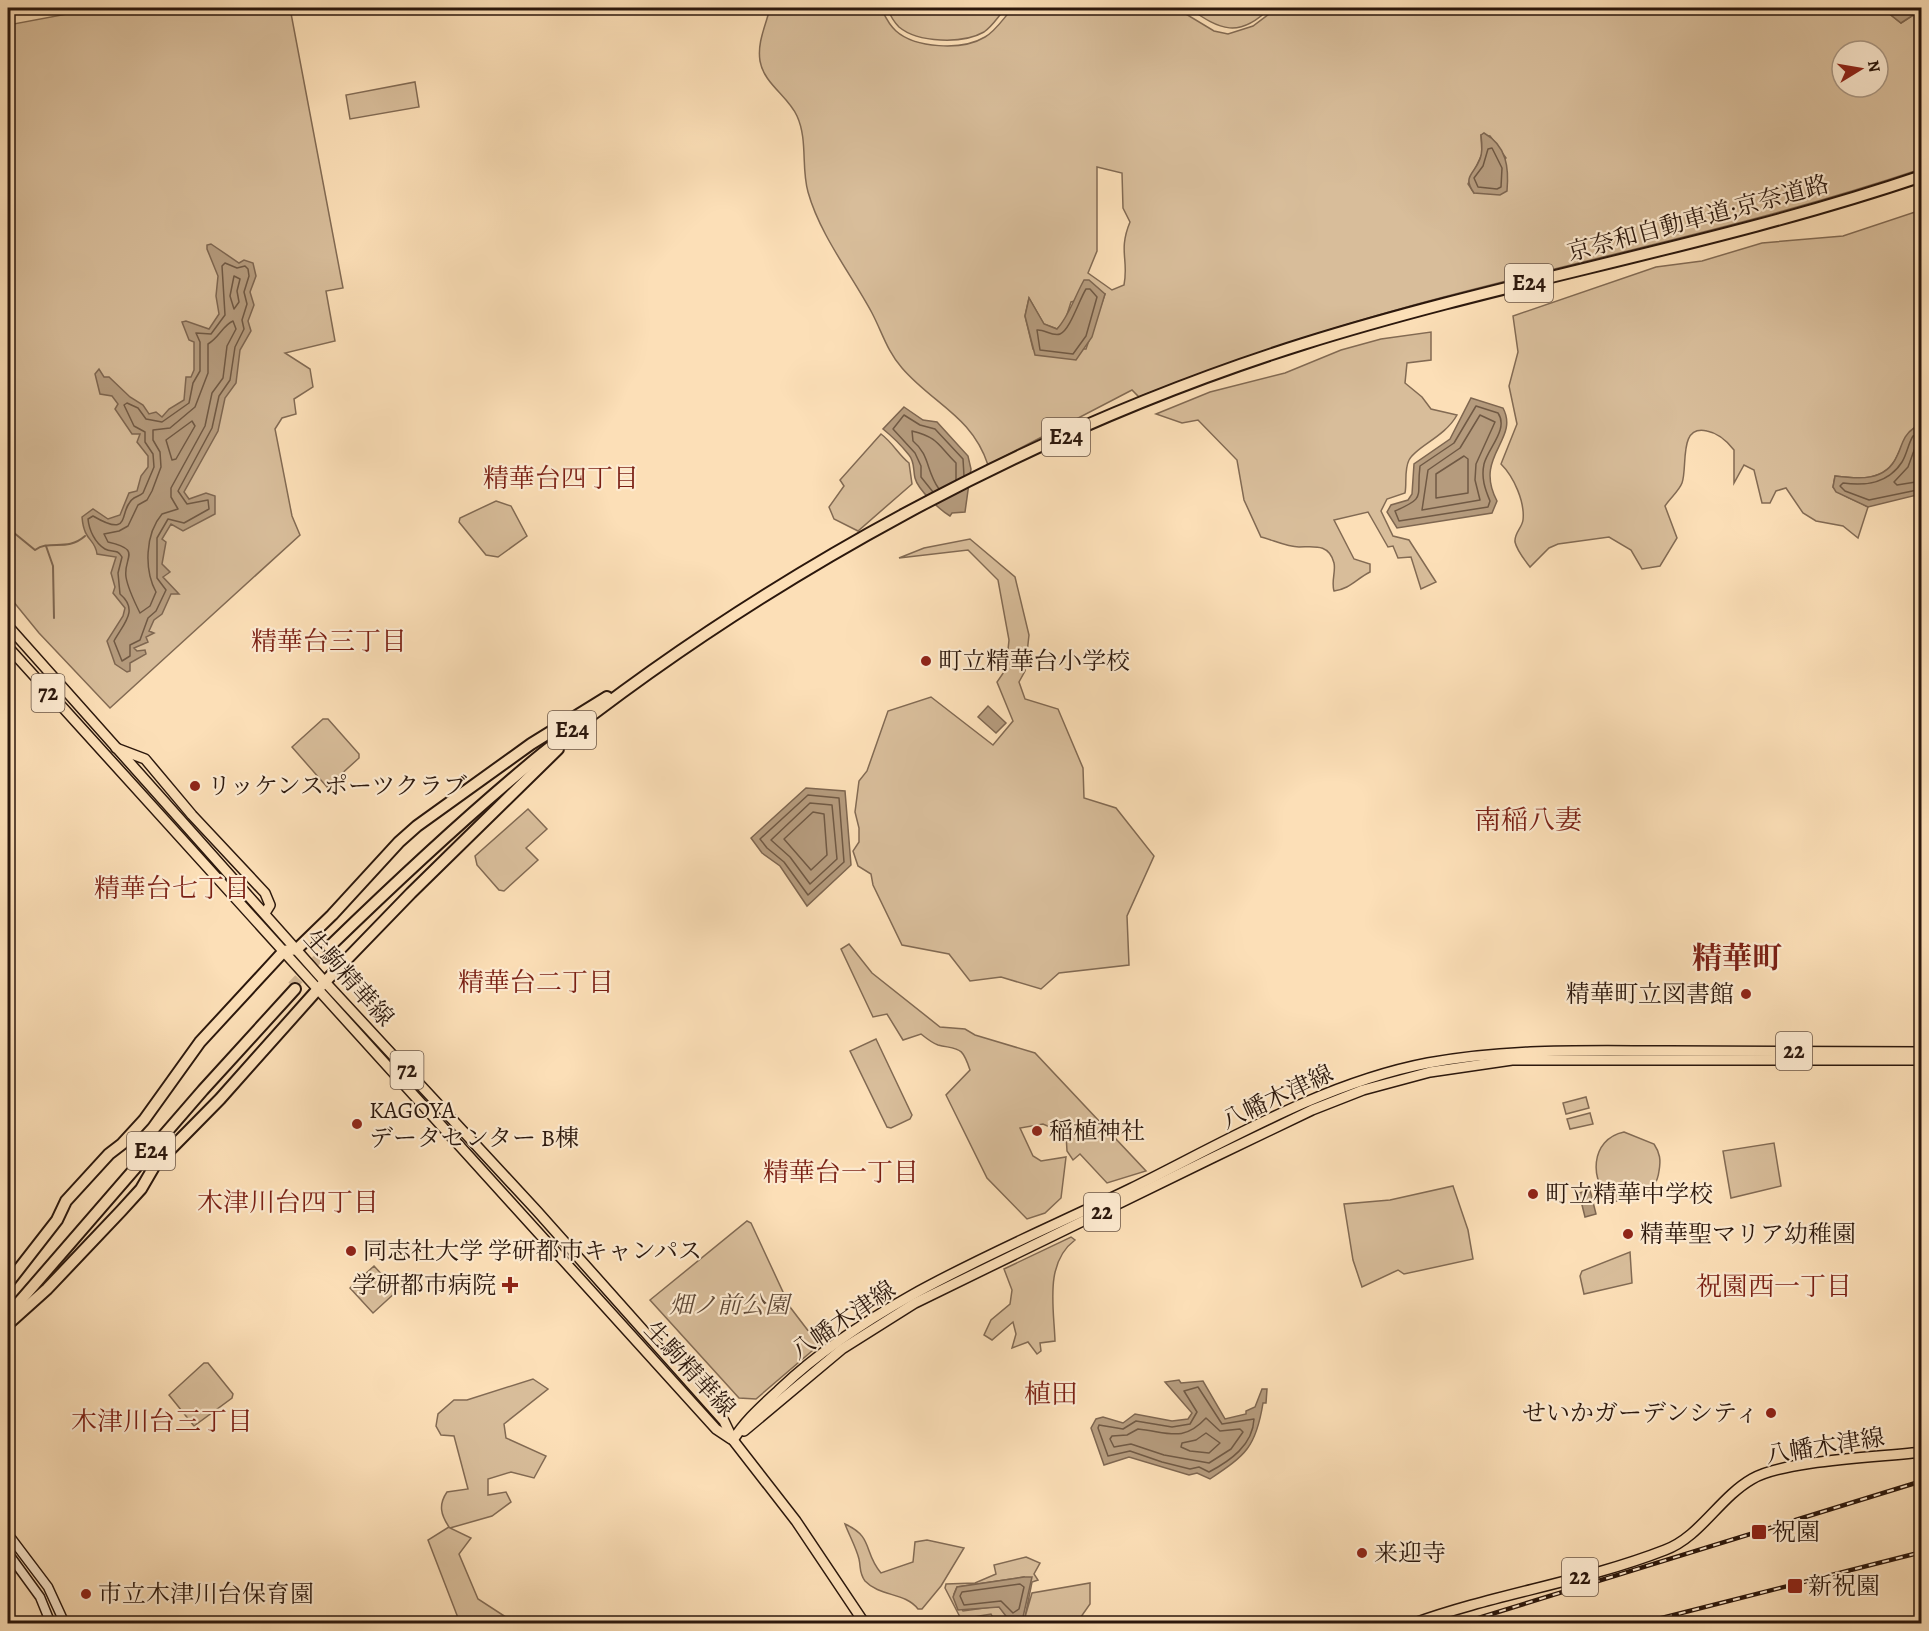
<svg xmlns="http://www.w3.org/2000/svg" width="1929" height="1631" viewBox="0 0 1929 1631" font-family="Alegreya,'Noto Serif JP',serif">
	<rect width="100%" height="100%" fill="#fcdfb7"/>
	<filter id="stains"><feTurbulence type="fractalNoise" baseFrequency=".00333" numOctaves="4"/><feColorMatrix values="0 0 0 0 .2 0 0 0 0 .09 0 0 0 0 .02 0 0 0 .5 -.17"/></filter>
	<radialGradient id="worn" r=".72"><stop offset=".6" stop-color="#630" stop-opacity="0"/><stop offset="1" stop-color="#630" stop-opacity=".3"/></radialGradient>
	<g fill="#d8bd9a" stroke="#826a53" stroke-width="1.5" fill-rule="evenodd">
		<polygon points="99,8 290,8 343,288 326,291 335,341 285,353 310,369 313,387 294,399 296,414 282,418 275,429 292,516 300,535 110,708 39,633 8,595 8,190 10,189 8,175 8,25"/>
		<path d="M770,8H881C885,16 888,24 896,31C915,48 962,51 985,37C997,30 1004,17 1013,8H1176L1214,31L1228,34L1253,26L1277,8H1882L1901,23L1921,10V169C1755,225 1583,259 1414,305C1320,331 1229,361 1139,397L1132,390L988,465C972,416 933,404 902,368C887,351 882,332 872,313C851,274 820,235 808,192C801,168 808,140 797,116C788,96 764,84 760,61C757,42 766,25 770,8ZM1842,51H1878V87H1842ZM1481,135L1490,136L1506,158L1474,193L1468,184L1482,154ZM1097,167L1122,173L1123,208L1130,222C1118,251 1129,260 1124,285L1112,290L1088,273L1097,251ZM1105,294L1086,349H1033L1025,316L1029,298L1044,324L1057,329L1065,321L1071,302Z"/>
		<path d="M887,8H1006C999,15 993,26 984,32C963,44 918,43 899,27C893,21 890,15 887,8Z"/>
		<path d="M1189,8H1270C1239,39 1220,30 1189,8Z"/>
		<polygon points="415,82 419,107 350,119 346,95"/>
		<path d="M1921,210V428H1914C1905,438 1903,445 1897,456C1885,482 1858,479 1835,476L1833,487C1843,498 1855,499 1868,507L1858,538L1843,526L1816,521L1803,513L1786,488L1776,491L1770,503H1762L1754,470L1744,465L1734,483V450C1727,441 1718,433 1707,431C1678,424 1688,467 1682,483C1679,491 1670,498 1665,506L1677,538L1660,566L1642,569L1631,550L1609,537L1558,544L1549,548L1530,567C1524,559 1517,551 1515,542C1514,533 1522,528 1523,520C1525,502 1514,477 1501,464L1517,424L1509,386L1518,352L1513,316L1656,267L1702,261L1762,243L1843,236Z"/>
		<path d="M1431,332V360L1407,363L1405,383L1422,397L1431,409L1457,415C1445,437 1415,447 1409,460C1404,470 1407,483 1405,493L1387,499L1381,511L1393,536L1409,540L1436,582L1421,589L1411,557L1398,558L1393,546L1388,547L1368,512L1334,520L1354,559L1370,564V572C1356,579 1350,589 1334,591C1331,581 1336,572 1334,563C1329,543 1313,547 1299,547C1287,547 1273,540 1261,537L1244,500L1237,460L1198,420L1182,423L1156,414L1210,392L1285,373L1341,350L1381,339Z"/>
		<path d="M881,434C893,443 898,454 909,463L912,484L858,531L834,519L829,507L844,486L840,480Z"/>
		<polygon points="496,501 511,506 527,536 498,557 486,555 459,522 460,518"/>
		<polygon points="970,539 1015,577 1029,635 1025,671 1019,682 1025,699 1058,709 1083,768 1084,798 1116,808 1154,856 1127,916 1129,965 1059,973 1041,989 1001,977 970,981 949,954 902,945 873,885 871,874 858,866 853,851 859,842 859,828 855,812 859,781 867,771 888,711 931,697 993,745 1013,721 997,682 1006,669 1009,640 998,580 968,550 899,558 924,548"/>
		<polygon points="323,719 328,719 359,754 359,758 327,787 292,747"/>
		<polygon points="528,809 547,829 526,848 538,860 504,891 499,890 477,865 475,856"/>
		<path d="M849,944L872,973L940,1027L965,1029L975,1035L1035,1053L1146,1171L1107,1183L1080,1154L1073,1160L1067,1151L1066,1134L1043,1124L1020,1128L1033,1156L1041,1161L1066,1157L1061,1198L1045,1213L1027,1219L987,1178L946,1095L970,1070C962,1046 960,1050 938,1045C932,1043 926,1038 921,1034L903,1040L887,1014L873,1017L841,949Z"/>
		<polygon points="876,1039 912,1115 910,1119 891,1128 887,1127 850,1051"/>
		<polygon points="1586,1097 1589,1108 1566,1114 1563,1103"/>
		<polygon points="1590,1113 1593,1124 1570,1129 1567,1119"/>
		<path d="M1624,1132L1654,1144C1660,1153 1661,1160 1659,1171C1656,1195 1635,1202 1613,1201C1588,1182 1590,1139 1624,1132Z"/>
		<polygon points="1774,1143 1781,1186 1731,1198 1723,1151"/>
		<polygon points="1453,1186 1468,1230 1473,1259 1404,1274 1398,1270 1362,1287 1353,1260 1344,1204 1390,1200"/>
		<polygon points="747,1221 751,1223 790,1307 819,1345 756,1399 739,1398 650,1300"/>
		<path d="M1071,1237L1075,1240C1044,1263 1054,1308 1055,1341L1040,1343L1041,1351L1037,1354L1028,1342L1012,1348L1016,1334L1013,1322L992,1340L984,1335L991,1320L1010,1304L1012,1290L1004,1269Z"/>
		<polygon points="1630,1252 1632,1283 1584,1294 1580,1276 1582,1271"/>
		<polygon points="374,1266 397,1291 373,1313 350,1288"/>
		<polygon points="204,1363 208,1363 233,1394 232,1398 194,1426 169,1395"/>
		<path d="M533,1379L548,1389L504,1424L506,1438L546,1456L534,1478L511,1472L488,1479V1495L506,1492L511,1502L492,1516L450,1528L471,1538L459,1554L478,1599L515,1623H460L428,1540L449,1527C441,1515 438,1505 447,1492L468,1489L454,1436L441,1435L436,1426L438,1414L454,1400H467Z"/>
		<path d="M845,1524C874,1537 863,1552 881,1573L913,1562L915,1542L927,1540L964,1548L941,1586L922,1609H918C905,1592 880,1597 865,1581C859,1573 861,1568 859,1559C856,1547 849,1535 845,1524Z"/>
		<path d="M1026,1557L1040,1563L1034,1574L1038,1580L1032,1582L1025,1617L1032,1593L1090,1583V1604L1076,1624L1036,1623L1019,1620L996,1623L991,1614L961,1619L945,1588L946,1584L975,1583L996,1574L994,1565ZM1024,1577L1021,1617L1014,1620L1006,1616L999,1606L963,1611L954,1594L957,1587Z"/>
	</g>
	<g fill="#b59b7d" stroke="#7e6650" stroke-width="1.5">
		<polygon points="1882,8 1921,8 1921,10 1901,23"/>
		<path d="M1484,133C1507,146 1509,168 1507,191L1500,195L1474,193C1462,176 1474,175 1480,159C1483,152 1482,143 1481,135Z"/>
		<path d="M211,244L239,263L244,260L253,263L256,276L250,292L254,305L248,321L251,331L240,350L236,383L225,398L218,431L184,492L189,499L206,493L215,496V514L183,531L171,524L162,539L166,542L162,564L170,572L163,577L179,594H171L162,614L154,620L149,631L154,633L146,637L148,642L134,648L137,651L145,650L146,654L130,663V671L127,672L115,664L107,641L123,616L125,608L113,593L115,587L111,573L116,557L97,554C95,538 84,542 82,517L93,509L108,519L120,515L129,493L137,491L141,476L148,467V456L137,442L140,434H132L115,409L118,404L112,396L100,394L95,374L99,369L104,377H109L130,397L143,405L149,414L156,412L162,417L169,409L184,400L186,377H191L194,370V342L189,340L182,322L186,321L209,329L219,314L216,296L218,276L207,249V245Z"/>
		<path d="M1084,280H1089L1105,294L1092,337L1076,360L1035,355L1025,316L1029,298L1044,324L1057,329C1069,316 1075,296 1084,280Z"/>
		<path d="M1471,398L1503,408C1520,440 1473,456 1497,501L1492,513L1397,528L1387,512L1391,505L1408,500L1412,494L1414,464L1450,439Z"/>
		<path d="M904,407L923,420L937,422L968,456L971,469L965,512L952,513L950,516C940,510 918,490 915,478C913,470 915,462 909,455C901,445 893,437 883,429Z"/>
		<path d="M1914,428H1921V494L1868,507L1836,492L1833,487L1835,476C1858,479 1886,482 1897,456C1902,446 1903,435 1914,428Z"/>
		<polygon points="988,706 1006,723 996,733 978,717"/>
		<polygon points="806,788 845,791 851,865 807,906 780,866 762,853 751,838"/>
		<polygon points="1590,1190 1596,1214 1585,1217 1579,1193"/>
		<path d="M1179,1380L1181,1383L1203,1381L1225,1419L1246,1414V1411L1255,1407L1262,1389H1267L1266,1403H1263C1256,1447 1246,1455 1210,1479L1197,1473L1189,1475L1129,1457L1104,1465L1091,1428L1096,1419L1103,1417L1123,1423L1135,1414L1172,1421L1188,1419L1192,1413L1165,1382Z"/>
		<polygon points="1024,1577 1032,1577 1023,1617 1009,1620 999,1607 958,1610 953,1597 957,1587"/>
	</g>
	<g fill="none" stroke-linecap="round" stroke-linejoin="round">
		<g stroke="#705944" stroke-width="1.5">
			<polygon points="1492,148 1502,168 1501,187 1497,189 1478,187 1474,178 1483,166 1488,149"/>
			<path d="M225,263L237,268L245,266L248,269L249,276L244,292L247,304L242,320L244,329L235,347L230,380L219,396L212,428L178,491L187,504L208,500L209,509L184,523L168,519L157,538V578L166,590L156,611L148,618L140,640L130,645V656L122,661L114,641C124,623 139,610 120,594L118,573L122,557C117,548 112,553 105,549C95,543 89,530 88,519L93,516C134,540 117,509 134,498C137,496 140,496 143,493L154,467L153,454L145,442V432L134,426L124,405L127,403L138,408L146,419L162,422L189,403L193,383L200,371V342L196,333L211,334L225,315L222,266Z"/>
			<polygon points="234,276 240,279 237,291 239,302 234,309 230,296"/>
			<path d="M1086,289H1090L1097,297L1086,336L1073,354L1040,350L1037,330C1044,329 1053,337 1060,334C1070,330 1079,300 1086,289Z"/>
			<path d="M233,321L236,329L227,346L223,378L212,393L205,426L171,488V497L178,509L162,514C145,534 144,570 156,592L150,606L140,613C135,603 128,589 126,577C123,557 143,550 108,542L104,534L119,531L128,526L138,505L147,500L152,491L161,467L160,452L153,440V430L170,428L195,407L208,373V344C219,338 223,325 233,321Z"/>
			<path d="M1476,406L1498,413C1509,429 1488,448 1484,464C1481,478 1485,489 1490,501L1488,507L1399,521L1395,511C1427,497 1416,498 1420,466L1454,443Z"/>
			<polygon points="1480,415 1495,422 1476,464 1475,480 1480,500 1422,510 1428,470 1460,448"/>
			<polygon points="192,421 195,426 176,459 172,460 166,440"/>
			<path d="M1922,433L1913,436C1908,444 1907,454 1902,462C1888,484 1865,486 1843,483L1840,486L1845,491L1869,500L1922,489"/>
			<polyline points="1922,441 1916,445 1908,467 1894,482 1897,485 1922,481"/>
			<polygon points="1464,456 1468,459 1468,493 1436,498 1436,474"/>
			<path d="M939,489C926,471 930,455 913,441L912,431C939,438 937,444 956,463V480"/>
			<polyline points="933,492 921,477 921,466 915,453 893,429 904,415 920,425 935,429 963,459 964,476"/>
			<polygon points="808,795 839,798 844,862 808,895 784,862 767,848 760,839"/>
			<polygon points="810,803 832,805 837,859 810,884 790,857 771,840"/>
			<polygon points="813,812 824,814 827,855 811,870 784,839"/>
			<path d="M1198,1387L1222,1424L1254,1419C1253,1445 1230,1461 1209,1472L1199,1467L1190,1469L1162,1462L1130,1451L1108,1456L1098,1428L1099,1425L1123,1429L1136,1421L1172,1427L1190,1424L1197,1412L1184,1391Z"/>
			<path d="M1206,1418L1220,1431L1240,1429L1243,1432L1231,1449L1209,1463L1164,1455L1131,1444L1114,1447L1110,1439L1112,1436L1127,1435L1138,1429C1168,1432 1183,1443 1206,1418Z"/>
			<polygon points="1206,1433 1220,1443 1209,1453 1190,1451 1181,1447 1182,1443 1196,1440"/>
			<polygon points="1020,1584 1024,1587 1019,1609 1013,1613 1001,1601 964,1605 960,1596 962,1592"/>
		</g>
		<g stroke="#7e6650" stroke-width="2">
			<path d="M8,528L35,550C50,539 67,552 85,536"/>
			<polyline points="46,546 53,566 54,618"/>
		</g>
		<polyline stroke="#d2b795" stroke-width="10" stroke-dasharray="10 5" stroke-linecap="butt" points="292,986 329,947"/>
		<g stroke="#2b170c" stroke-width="11">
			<g id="secondary">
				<polyline points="8,1534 48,1587 65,1624"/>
				<polyline points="8,1553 40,1597 51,1624"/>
			</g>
		</g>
		<g stroke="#2b170c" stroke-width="12">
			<g id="primary">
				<polyline points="8,626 325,982 537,1211 724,1421 733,1440 796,1521 865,1624"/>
				<polyline points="8,647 716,1429 731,1439"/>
				<polyline points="116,748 145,759 192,815 265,893 270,905 265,913"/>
				<polyline points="744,1431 842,1349 915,1303 1214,1157 1312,1110 1363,1090 1430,1072 1512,1060 1922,1060"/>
				<path d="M733,1440C746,1419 763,1405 781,1388C876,1298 1013,1246 1130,1189C1225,1142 1323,1083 1428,1063C1508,1048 1587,1051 1668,1051C1752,1052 1837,1051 1922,1052"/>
				<path d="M1412,1624C1494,1594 1583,1582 1665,1550C1700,1537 1719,1498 1752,1479C1784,1460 1881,1457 1922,1452"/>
			</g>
		</g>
		<g stroke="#2b170c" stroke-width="14">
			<g id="highway">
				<path d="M329,947C398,880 468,814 543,753C764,576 1033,429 1303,344C1507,280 1719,245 1922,176"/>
				<polyline points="8,1283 57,1220 66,1201 109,1154 122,1144 144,1120 200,1042 284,951 297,949 332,915 399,842 417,826 531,744 607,697"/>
				<polyline points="8,1315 203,1090 295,989"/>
				<polyline points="8,1324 47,1289 121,1211 141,1189 155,1165 220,1099 318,989 411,893 558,749"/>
			</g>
		</g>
		<use href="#secondary" stroke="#fdead0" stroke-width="8"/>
		<use href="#primary" stroke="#fcdfb7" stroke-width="9"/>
		<use href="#highway" stroke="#fcdfb7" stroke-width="10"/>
		<g stroke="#2b170c" stroke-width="4.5">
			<g id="rail">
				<polyline points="1459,1624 1922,1481"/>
				<polyline points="1638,1624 1922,1552"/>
			</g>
		</g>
		<use href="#rail" stroke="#fdead0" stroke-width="2" stroke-dasharray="7" stroke-linecap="butt"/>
	</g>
	<g fill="#8f2418" stroke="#fdead0" stroke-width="2">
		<circle cx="926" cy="661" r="6"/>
		<circle cx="195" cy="786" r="6"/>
		<circle cx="1746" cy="994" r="6"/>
		<circle cx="357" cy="1124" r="6"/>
		<circle cx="1037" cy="1131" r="6"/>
		<circle cx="1533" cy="1194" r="6"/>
		<circle cx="1628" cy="1234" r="6"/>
		<circle cx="351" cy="1251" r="6"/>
		<path d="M507 1276h6v6h6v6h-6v6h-6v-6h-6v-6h6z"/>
		<circle cx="1771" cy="1413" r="6"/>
		<rect x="1751" y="1524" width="16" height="16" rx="3"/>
		<circle cx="1362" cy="1553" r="6"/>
		<rect x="1787" y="1578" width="16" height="16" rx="3"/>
		<circle cx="86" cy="1594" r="6"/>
	</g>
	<g text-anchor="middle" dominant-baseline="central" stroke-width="4.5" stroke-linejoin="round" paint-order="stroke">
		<g fill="#fdead0" stroke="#6a5647" stroke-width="1.5">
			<rect x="1505" y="264" width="48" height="38" rx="4.5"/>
			<rect x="1042" y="418" width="48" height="38" rx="4.5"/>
			<rect x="31.5" y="674" width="33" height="38" rx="4.5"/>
			<rect x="548" y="711" width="48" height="38" rx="4.5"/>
			<rect x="1776" y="1032" width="36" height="38" rx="4.5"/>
			<rect x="390.5" y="1051" width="33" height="38" rx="4.5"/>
			<rect x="127" y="1132" width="48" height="38" rx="4.5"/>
			<rect x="1084" y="1193" width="36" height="38" rx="4.5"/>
			<rect x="1562" y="1558" width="36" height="38" rx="4.5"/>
		</g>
		<g font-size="22" font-weight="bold" fill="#2b170c">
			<text x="1529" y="283">E24</text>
			<text x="1066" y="437">E24</text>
			<text x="48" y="693">72</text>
			<text x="572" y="730">E24</text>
			<text x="1794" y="1051">22</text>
			<text x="407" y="1070">72</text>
			<text x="151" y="1151">E24</text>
			<text x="1102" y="1212">22</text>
			<text x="1580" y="1577">22</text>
		</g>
		<g font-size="24" fill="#2b170c" stroke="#fdead0">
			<text transform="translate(1698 218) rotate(-15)">京奈和自動車道;京奈道路</text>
			<text transform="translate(349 978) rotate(48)">生駒精華線</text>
			<text transform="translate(1277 1097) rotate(-25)">八幡木津線</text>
			<text transform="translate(843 1320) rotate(-34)">八幡木津線</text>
			<text transform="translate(690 1369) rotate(47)">生駒精華線</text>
			<text transform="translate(1825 1446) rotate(-9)">八幡木津線</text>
		</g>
		<g font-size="24" fill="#2b170c" stroke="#fdead0" text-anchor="start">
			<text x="938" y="661">町立精華台小学校</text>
			<text x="207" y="786">リッケンスポーツクラブ</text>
			<text x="1734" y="994" text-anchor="end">精華町立図書館</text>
			<text x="369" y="1110">KAGOYA<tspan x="369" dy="28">データセンター B棟</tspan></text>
			<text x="1049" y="1131">稲植神社</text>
			<text x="1545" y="1194">町立精華中学校</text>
			<text x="1640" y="1234">精華聖マリア幼稚園</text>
			<text x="363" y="1251">同志社大学 学研都市キャンパス</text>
			<text x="496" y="1285" text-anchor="end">学研都市病院</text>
			<text x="1759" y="1413" text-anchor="end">せいかガーデンシティ</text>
			<text x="1772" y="1532">祝園</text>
			<text x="1374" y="1553">来迎寺</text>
			<text x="1808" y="1586">新祝園</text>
			<text x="98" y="1594">市立木津川台保育園</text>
		</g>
		<g font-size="24" font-style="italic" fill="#5f4937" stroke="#fdead0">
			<text x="729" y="1305">畑ノ前公園</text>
		</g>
		<g font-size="26" fill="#7a1f14" stroke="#fdead0">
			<text x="561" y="478">精華台四丁目</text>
			<text x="329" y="641">精華台三丁目</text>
			<text x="172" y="888">精華台七丁目</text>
			<text x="536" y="982">精華台二丁目</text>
			<text x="841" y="1172">精華台一丁目</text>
			<text x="288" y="1202">木津川台四丁目</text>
			<text x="1774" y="1286">祝園西一丁目</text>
			<text x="162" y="1421">木津川台三丁目</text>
		</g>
		<g font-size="27" fill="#7a1f14" stroke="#fdead0">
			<text x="1528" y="820">南稲八妻</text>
			<text x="1051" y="1394">植田</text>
		</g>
		<g font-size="30" font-weight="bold" fill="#7a1f14" stroke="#fdead0">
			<text x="1737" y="958">精華町</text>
		</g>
	</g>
	<rect width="1929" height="1631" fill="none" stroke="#fcdfb7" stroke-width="30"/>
	<rect x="9" y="9" width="1911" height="1613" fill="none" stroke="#2b170c" stroke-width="3"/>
	<rect x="15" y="15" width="1899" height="1601" fill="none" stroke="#2b170c" stroke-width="1.5"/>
	<g transform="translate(1860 69) rotate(79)"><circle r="28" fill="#fdead0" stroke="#a99682" stroke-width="1.5"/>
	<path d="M0-4.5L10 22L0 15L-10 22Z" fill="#8f2418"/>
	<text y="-9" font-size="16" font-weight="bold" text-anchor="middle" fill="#2b170c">N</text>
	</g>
	<rect width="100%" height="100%" filter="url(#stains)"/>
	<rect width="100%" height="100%" fill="url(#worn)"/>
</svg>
